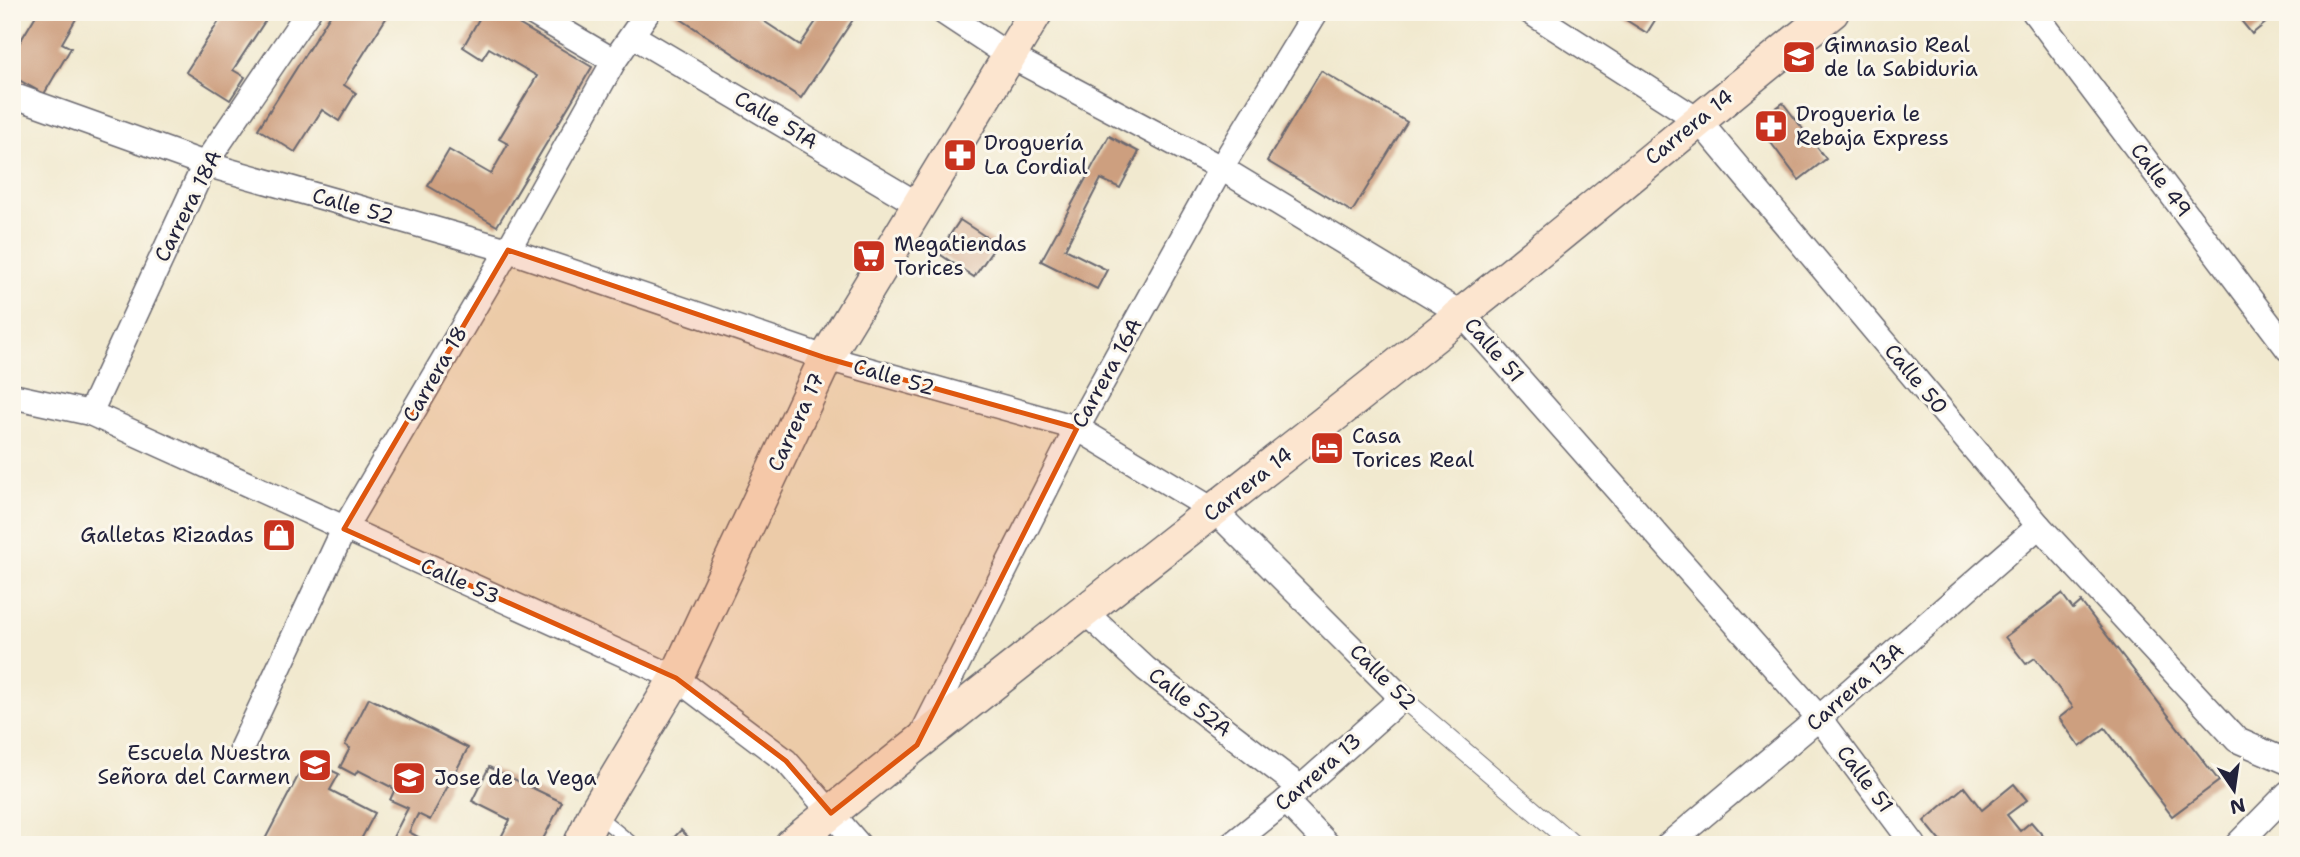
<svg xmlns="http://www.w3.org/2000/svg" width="2300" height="857" viewBox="0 0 2300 857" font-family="'Shantell Sans',sans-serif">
	<rect width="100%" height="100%" fill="#fbf7ec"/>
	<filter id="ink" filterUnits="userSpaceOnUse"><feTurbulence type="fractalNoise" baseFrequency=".0143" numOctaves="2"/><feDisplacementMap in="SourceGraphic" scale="14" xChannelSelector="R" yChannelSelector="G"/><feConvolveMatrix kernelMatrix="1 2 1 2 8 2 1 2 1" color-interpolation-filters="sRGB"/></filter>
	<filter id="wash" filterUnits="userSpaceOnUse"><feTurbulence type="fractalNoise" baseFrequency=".00686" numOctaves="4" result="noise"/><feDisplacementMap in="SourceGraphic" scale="28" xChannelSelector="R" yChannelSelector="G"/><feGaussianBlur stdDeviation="1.57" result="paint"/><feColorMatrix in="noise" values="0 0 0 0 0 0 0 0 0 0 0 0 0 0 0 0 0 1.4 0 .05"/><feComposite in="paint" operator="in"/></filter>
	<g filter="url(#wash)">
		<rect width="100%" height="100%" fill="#f1e9cf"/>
		<g id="blocks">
			<g fill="#cd9f7f">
				<polygon points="38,12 80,12 62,43 71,48 44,94 12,76 12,55"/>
				<polygon points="225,12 271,12 233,70 245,77 230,100 186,72"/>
				<polygon points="332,12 390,12 344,85 356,93 339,121 322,110 295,152 258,129"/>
				<polygon points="483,12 498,12 592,67 497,226 428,186 449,150 491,174 508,144 499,139 537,76 489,48 482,59 463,47"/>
				<polygon points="670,12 750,12 800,45 819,17 813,12 858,12 801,98"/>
				<polygon points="1620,12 1660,12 1647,33 1618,15"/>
				<polygon points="2234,12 2279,12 2252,34"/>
				<polygon points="1321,71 1407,122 1352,212 1267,161"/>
				<polygon points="1783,103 1826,159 1799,180 1756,123"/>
				<polygon points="1109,136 1139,152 1120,188 1101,179 1065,249 1107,270 1097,289 1041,261"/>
				<polygon points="960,220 997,244 974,277 938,253"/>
				<polygon points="2062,594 2073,609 2081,602 2219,781 2172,816 2105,728 2080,747 2059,718 2073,707 2035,658 2026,664 2005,637"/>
				<polygon points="369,698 468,748 430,820 418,814 409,832 433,845 389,845 408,808 390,800 395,789 358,770 355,775 340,767 350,748 345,745"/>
				<polygon points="307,759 339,774 330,790 375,813 358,845 262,845"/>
				<polygon points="489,767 562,802 540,845 497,845 510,820 472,801"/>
				<polygon points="2014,784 2027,800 2007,815 2020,831 2031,822 2044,837 2035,845 1944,845 1924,821 1964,787 1982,810"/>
				<polygon points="681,830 696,845 667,845"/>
			</g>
		</g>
	</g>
	<g filter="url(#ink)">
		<use href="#blocks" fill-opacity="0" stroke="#6a686f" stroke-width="2"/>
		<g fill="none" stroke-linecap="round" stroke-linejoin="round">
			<g stroke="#6a686f" stroke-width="15">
				<polyline id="service" points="596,814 634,845"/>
			</g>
			<g stroke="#6a686f" stroke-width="20">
				<polyline id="pedestrian" points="1402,698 1574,845"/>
			</g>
			<g stroke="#6a686f" stroke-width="27">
				<g id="minor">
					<polyline points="531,12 614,61"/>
					<polyline points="943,12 1008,55 1221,168 1462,314 1819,718 1914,845"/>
					<polyline points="1530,12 1698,120 2039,526 2237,740 2288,762"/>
					<polyline points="2034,12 2288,349"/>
					<polyline points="633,36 919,205"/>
					<polyline points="12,95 205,164 508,250 826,358 1077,428 1215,511 1402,698 1286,801 1231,845"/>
					<polyline points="12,396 90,413 676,678 786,761 859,845"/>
					<polyline points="90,413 205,164 308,12"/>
					<polyline points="1084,611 1146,669 1301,788"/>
					<polyline points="920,738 1077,428 1221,168 1316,12"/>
					<polyline points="242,747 344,529 508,250 614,61 648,12"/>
					<polyline points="1286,801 1328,845"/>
					<polyline points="1668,845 1819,718 2039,526"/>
					<polyline points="2237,845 2288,793"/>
				</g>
			</g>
			<g stroke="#6a686f" stroke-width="36">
				<g id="secondary">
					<polyline points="580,845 595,813 676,678 826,358 1036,12"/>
					<path d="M791,845C1011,666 1237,494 1458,317C1584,217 1706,113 1832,12"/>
				</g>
			</g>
			<use href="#service" stroke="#fff" stroke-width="12"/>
			<use href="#pedestrian" stroke="#fff" stroke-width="18"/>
			<use href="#minor" stroke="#fff" stroke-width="24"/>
			<use href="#secondary" stroke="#fce5cf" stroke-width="33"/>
		</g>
	</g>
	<path fill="#de560e" fill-opacity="0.2" stroke="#de560e" stroke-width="5" stroke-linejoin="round" d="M508,250L826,358L1077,428L917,745L831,813L786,761L676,678L344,529Z"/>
	<defs>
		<g id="school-square" transform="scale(1.75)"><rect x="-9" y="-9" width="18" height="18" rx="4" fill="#c8321e" stroke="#fbf7ec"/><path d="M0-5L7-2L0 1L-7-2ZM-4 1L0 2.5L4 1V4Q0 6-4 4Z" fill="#fff"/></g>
		<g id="pharmacy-square" transform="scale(1.75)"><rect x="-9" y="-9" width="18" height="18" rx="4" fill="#c8321e" stroke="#fbf7ec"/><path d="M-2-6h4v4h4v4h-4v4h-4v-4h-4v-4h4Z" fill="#fff"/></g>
		<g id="supermarket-square" transform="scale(1.75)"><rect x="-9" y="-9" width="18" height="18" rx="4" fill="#c8321e" stroke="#fbf7ec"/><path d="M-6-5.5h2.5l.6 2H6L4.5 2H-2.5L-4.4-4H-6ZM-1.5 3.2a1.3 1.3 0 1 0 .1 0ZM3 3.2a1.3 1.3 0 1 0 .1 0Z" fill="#fff"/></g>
		<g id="hotel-square" transform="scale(1.75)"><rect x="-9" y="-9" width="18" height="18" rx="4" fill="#c8321e" stroke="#fbf7ec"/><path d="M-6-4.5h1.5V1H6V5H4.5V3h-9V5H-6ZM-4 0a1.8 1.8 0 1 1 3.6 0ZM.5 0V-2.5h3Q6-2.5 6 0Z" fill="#fff"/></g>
		<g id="shop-square" transform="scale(1.75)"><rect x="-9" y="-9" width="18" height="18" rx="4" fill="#c8321e" stroke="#fbf7ec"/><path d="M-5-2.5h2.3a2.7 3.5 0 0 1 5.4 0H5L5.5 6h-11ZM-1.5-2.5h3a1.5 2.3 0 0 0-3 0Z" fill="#fff"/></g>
		<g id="university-square" transform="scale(1.75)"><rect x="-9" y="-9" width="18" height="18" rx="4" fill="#c8321e" stroke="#fbf7ec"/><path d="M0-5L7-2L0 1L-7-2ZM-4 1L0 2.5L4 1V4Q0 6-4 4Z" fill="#fff"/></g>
	</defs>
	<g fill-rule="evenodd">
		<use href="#school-square" x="1799" y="57"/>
		<use href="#pharmacy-square" x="1771" y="126"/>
		<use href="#pharmacy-square" x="960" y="155"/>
		<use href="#supermarket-square" x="869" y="256"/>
		<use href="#hotel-square" x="1327" y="448"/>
		<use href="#shop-square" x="279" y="535"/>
		<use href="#school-square" x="315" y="765"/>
		<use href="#university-square" x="409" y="778"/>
	</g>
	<g text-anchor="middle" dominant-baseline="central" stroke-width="6" stroke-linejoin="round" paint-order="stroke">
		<g font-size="21" fill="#22223b" stroke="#fbf7ec" text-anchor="start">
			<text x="1824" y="45">Gimnasio Real<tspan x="1824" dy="24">de la Sabiduria</tspan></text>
			<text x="1796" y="114">Drogueria le<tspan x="1796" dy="24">Rebaja Express</tspan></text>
			<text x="984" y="143">Droguería<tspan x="984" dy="24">La Cordial</tspan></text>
			<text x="894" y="244">Megatiendas<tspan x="894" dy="24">Torices</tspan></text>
			<text x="1352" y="436">Casa<tspan x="1352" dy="24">Torices Real</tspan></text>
			<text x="254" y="535" text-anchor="end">Galletas Rizadas</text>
			<text x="290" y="753" text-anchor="end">Escuela Nuestra<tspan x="290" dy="24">Señora del Carmen</tspan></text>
			<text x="434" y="778">Jose de la Vega</text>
		</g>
		<g font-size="21" fill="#22223b" stroke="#fbf7ec">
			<text transform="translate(776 120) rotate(31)">Calle 51A</text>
			<text transform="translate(1689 127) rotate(-39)">Carrera 14</text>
			<text transform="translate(2161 180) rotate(53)">Calle 49</text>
			<text transform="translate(188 206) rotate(-63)">Carrera 18A</text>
			<text transform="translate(353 206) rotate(16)">Calle 52</text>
			<text transform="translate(1494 350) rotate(49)">Calle 51</text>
			<text transform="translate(1107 373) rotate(-61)">Carrera 16A</text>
			<text transform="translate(435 374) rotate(-60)">Carrera 18</text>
			<text transform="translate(894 377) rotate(16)">Calle 52</text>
			<text transform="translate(1916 379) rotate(50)">Calle 50</text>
			<text transform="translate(796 422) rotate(-65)">Carrera 17</text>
			<text transform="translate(1248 484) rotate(-38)">Carrera 14</text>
			<text transform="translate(460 581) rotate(24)">Calle 53</text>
			<text transform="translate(1383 677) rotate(45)">Calle 52</text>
			<text transform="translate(1855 687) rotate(-41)">Carrera 13A</text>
			<text transform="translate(1190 702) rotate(38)">Calle 52A</text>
			<text transform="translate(1318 772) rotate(-41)">Carrera 13</text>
			<text transform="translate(1865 779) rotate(53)">Calle 51</text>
		</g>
	</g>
	<rect width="2300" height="857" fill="none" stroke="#fbf7ec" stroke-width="42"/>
	<g transform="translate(2234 790) rotate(167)" stroke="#fbf7ec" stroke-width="5" paint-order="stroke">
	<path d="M0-5L12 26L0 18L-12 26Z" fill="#22223b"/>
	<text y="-10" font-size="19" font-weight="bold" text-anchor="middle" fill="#22223b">N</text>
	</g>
</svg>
